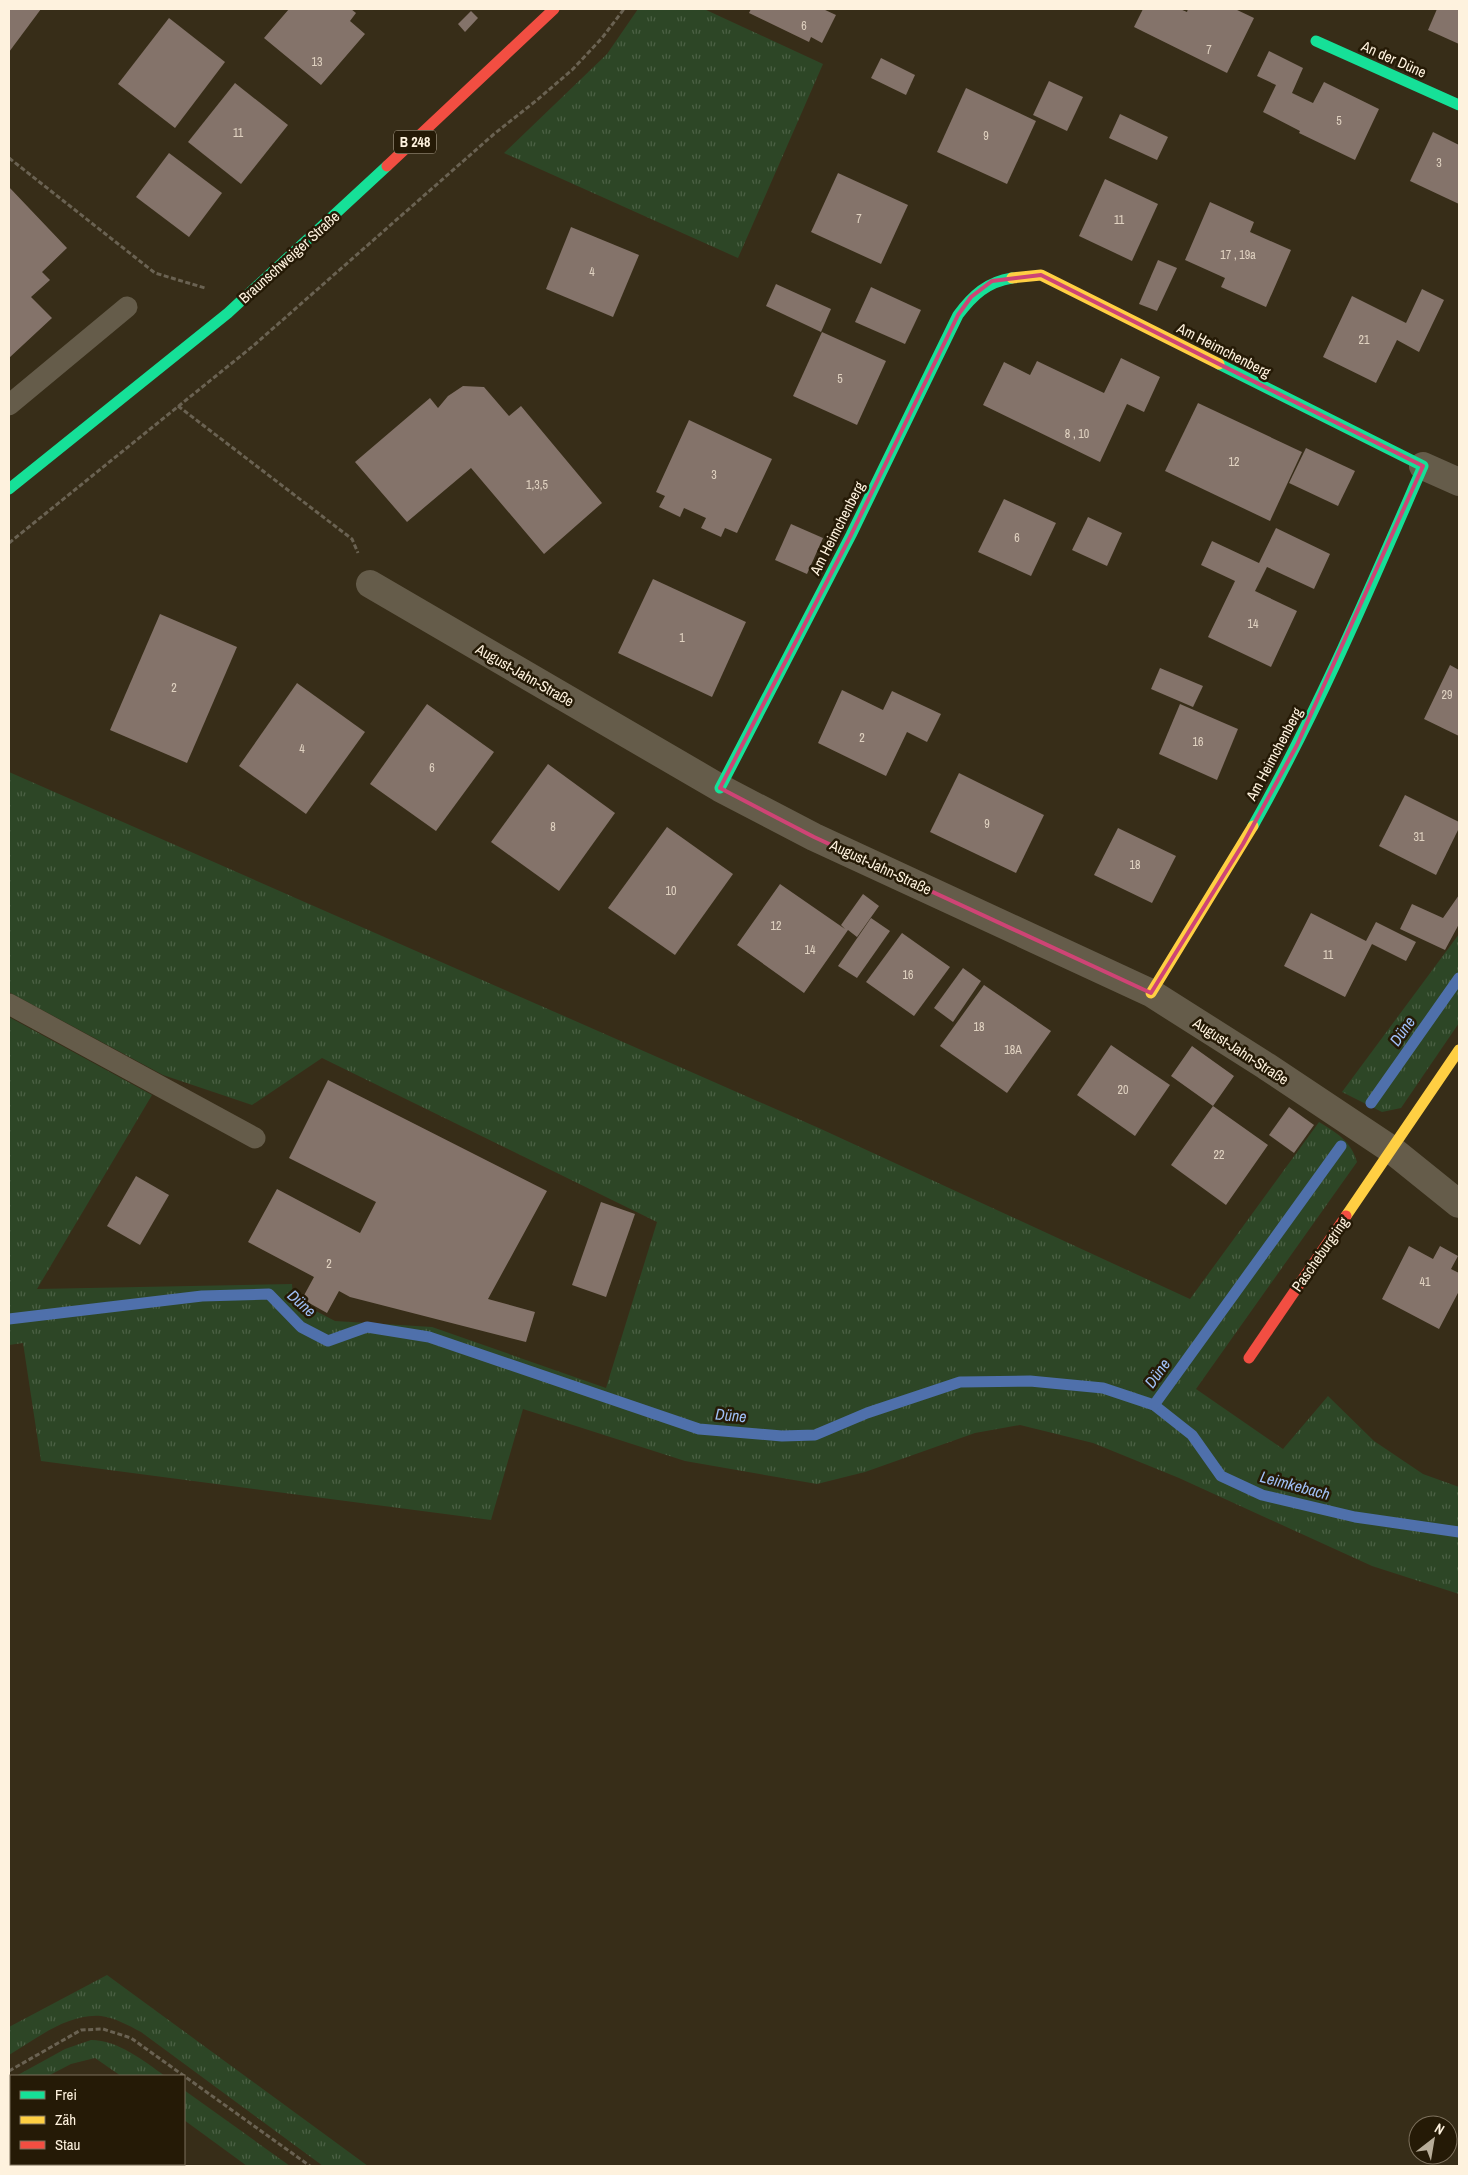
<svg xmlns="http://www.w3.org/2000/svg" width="1468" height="2175" viewBox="0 0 1468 2175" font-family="'Archivo Narrow',sans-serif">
	<defs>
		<pattern id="grass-tufts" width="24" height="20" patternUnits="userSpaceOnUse" patternTransform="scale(1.25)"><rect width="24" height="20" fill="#2d4626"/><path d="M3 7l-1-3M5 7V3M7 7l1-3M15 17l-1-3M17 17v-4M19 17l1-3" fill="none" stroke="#4c6145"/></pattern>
	</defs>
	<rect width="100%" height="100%" fill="#372d18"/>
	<g fill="url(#grass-tufts)">
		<polygon points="638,9 704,9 823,64 738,258 504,153 607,54"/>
		<path d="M9,772L821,1129L1190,1299L1319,1122C1337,1133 1351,1141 1357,1162L1196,1389L1283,1449L1328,1396L1374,1441L1423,1474L1459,1487V1594L1372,1566L1179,1478L1093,1443L1020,1425L975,1433L865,1472L817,1484L685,1461L523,1409L491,1520L41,1461L23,1343L9,1345V1017L152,1095L37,1289L292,1284L293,1299L335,1321L432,1327L606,1388L657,1222L322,1058L252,1105L163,1075L9,992Z"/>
		<polygon points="1459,934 1459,1023 1401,1108 1382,1112 1342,1092"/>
		<path d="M107,1975L368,2166H323L141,2032C128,2025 115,2018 101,2016C68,2013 36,2039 9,2055V2027Z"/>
		<path d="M91,2040C118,2040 144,2061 165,2076H121L95,2058L71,2064L48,2076H16L65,2049Z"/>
		<polygon points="184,2090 290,2166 247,2166 184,2120"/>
	</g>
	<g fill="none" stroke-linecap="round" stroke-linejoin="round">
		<g stroke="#4f70ab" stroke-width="11">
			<polyline points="1371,1103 1459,978"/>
			<polyline points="9,1319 202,1296 269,1294 301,1327 328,1341 367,1327 429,1337 699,1429 782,1436 815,1435 867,1413 960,1382 1030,1381 1103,1388 1154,1405 1192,1435 1221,1476 1262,1495 1355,1517 1459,1532"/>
			<polyline points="1154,1405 1341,1146"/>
		</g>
	</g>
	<g fill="#84736a">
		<polygon points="9,9 41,9 9,52"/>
		<polygon points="289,9 351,9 356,13 350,21 365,34 321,85 264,38"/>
		<polygon points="751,9 823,9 836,15 822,43 811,37 809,42 749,13"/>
		<polygon points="1143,9 1180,9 1187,12 1188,9 1235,9 1254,18 1227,73 1134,27"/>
		<polygon points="1437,9 1459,9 1459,44 1428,30"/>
		<polygon points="471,11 478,18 465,32 458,24"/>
		<polygon points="169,18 225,62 175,128 118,84"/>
		<polygon points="1269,51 1303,68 1292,93 1313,103 1324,82 1379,109 1355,160 1299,133 1300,131 1263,112 1276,85 1257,76"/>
		<polygon points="881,58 915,75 906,95 871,78"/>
		<polygon points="1049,81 1083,97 1067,131 1033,115"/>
		<polygon points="235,83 288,125 241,184 188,142"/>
		<polygon points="966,88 1036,121 1007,184 937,152"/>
		<polygon points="1120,114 1168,137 1157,160 1109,138"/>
		<polygon points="1433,132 1459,145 1459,204 1410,181"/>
		<polygon points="169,153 222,193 189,237 136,197"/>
		<polygon points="838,173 908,205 881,264 811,232"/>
		<polygon points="1105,179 1158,204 1132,261 1079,236"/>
		<polygon points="9,187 67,248 42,272 50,280 31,297 52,318 9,358"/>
		<polygon points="1210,202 1254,222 1250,232 1291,250 1266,307 1221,287 1225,278 1185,260"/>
		<polygon points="571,227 639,255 613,317 546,289"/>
		<polygon points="1158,260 1177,268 1157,311 1139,304"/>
		<polygon points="776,284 831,309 821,332 766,306"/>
		<polygon points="871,287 921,310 905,344 855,322"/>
		<polygon points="1422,289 1444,300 1419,352 1397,340 1376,383 1323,357 1352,296 1406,323"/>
		<polygon points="822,332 886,361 857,425 793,396"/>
		<polygon points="1121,358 1160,377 1144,412 1127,404 1100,462 983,405 1004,362 1030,375 1037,361 1104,393"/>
		<polygon points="463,386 484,387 509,416 521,406 602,503 544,554 471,468 407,522 355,462 430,398 438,408 448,396"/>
		<polygon points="1198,403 1302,452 1270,521 1165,471"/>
		<polygon points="689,420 772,459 737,533 725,528 721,537 701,528 706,518 684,508 680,517 659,507 665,496 656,492"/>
		<polygon points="1306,448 1355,471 1338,506 1289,483"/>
		<polygon points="1004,499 1056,523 1031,576 978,552"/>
		<polygon points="1088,517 1122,533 1107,566 1072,550"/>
		<polygon points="791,524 823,538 807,574 775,560"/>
		<polygon points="1276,528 1330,554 1314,589 1267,567 1255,591 1297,611 1271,667 1208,637 1235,581 1201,565 1212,541 1259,563"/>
		<polygon points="653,579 746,622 712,697 618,653"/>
		<polygon points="160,614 237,647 187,763 110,730"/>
		<polygon points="1450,665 1459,670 1459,736 1424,719"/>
		<polygon points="1160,668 1203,686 1193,707 1151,689"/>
		<polygon points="297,683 365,732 306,814 239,766"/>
		<polygon points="842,690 883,710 892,691 941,714 927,742 907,732 886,776 818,743"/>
		<polygon points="427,704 494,752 436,831 370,784"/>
		<polygon points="1180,704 1238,729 1217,780 1159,754"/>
		<polygon points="548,764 615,813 559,891 491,842"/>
		<polygon points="959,773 1044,815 1016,873 930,832"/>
		<polygon points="1405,795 1459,822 1459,828 1436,875 1379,846"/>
		<polygon points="667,827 733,874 675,955 608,908"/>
		<polygon points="1118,828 1176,856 1152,903 1094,875"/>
		<polygon points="780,884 845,929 841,925 863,894 879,906 857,937 848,930 804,993 737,945"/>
		<polygon points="1459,895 1459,924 1445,950 1400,929 1412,904 1443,918"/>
		<polygon points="1311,913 1366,941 1376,922 1416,942 1406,961 1372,944 1345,997 1284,966"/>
		<polygon points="871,918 890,931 857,978 838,966"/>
		<polygon points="902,933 950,967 914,1016 866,982"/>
		<polygon points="963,968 981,981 953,1022 934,1008"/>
		<polygon points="984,985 1051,1031 1007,1093 940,1046"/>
		<polygon points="1111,1045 1170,1085 1135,1136 1077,1095"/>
		<polygon points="1192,1046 1234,1076 1213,1106 1268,1145 1226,1205 1171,1165 1213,1106 1171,1076"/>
		<polygon points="328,1080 547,1191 488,1299 535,1312 526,1342 350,1297 339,1291 327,1313 302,1299 314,1277 248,1242 277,1189 360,1233 376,1202 289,1158"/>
		<polygon points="1289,1107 1314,1125 1294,1153 1269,1135"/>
		<polygon points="136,1176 169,1195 140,1245 107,1226"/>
		<polygon points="601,1202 635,1214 606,1297 572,1285"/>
		<polygon points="1409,1246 1433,1259 1440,1246 1458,1256 1451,1269 1459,1273 1459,1291 1439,1329 1382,1299"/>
	</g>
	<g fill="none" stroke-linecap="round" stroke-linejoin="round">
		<g stroke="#6a6252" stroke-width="3" stroke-dasharray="5 2.5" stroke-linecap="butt">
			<polyline points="9,158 155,273 205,288"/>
			<polyline points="178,406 352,539 358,553"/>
			<polyline points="9,543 253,346 494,134 537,100 572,70 602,38 624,9"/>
			<polyline points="9,2071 81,2030 103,2029 131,2038 310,2166"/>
		</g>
		<g stroke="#655c4a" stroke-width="21">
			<polyline points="9,405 127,307"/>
			<polyline points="9,1004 255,1138"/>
		</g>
		<g stroke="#655c4a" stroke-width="28">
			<polyline points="1423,466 1459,482"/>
			<polyline points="370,584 720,788 814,837 1151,993 1266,1066 1392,1150 1459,1204"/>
		</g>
		<g stroke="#16e098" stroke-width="11">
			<polyline points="1316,41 1459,105"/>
			<path d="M1219,364L1423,466C1370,588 1318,711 1253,826"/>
			<polyline points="9,489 228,313 387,166"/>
			<path d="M720,788L851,535L958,315C973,295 987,282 1012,278"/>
		</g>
		<g stroke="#ffcf43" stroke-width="11">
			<polyline points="1012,278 1041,275 1219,364"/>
			<polyline points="1151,993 1253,826"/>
			<polyline points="1346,1216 1459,1050"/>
		</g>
		<g stroke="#f24e42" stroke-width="11">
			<polyline points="387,166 554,9"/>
			<polyline points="1249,1358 1346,1216"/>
		</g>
	</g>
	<path fill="none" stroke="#ce4475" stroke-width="4" stroke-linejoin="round" d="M1041,275L1423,466L1297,745L1243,844L1151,993L814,837L720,788L851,535L958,315L971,297L992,281Z"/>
	<g text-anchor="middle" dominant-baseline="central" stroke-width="5" stroke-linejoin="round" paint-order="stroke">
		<g font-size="12" fill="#e0d2c1">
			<text x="804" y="26">6</text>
			<text x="1209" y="50">7</text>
			<text x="317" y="62">13</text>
			<text x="1339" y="121">5</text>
			<text x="238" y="133">11</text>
			<text x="986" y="136">9</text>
			<text x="1439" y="163">3</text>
			<text x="859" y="219">7</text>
			<text x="1119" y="220">11</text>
			<text x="1238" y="255">17 , 19a</text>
			<text x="592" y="272">4</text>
			<text x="1364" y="340">21</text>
			<text x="840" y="379">5</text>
			<text x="1077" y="434">8 , 10</text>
			<text x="1234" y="462">12</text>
			<text x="714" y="475">3</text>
			<text x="537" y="485">1,3,5</text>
			<text x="1017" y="538">6</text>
			<text x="1253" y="624">14</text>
			<text x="682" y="638">1</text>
			<text x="174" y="688">2</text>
			<text x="1447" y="695">29</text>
			<text x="862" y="738">2</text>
			<text x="1198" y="742">16</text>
			<text x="302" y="749">4</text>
			<text x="432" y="768">6</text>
			<text x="987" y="824">9</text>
			<text x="553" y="827">8</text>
			<text x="1419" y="837">31</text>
			<text x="1135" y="865">18</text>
			<text x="671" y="891">10</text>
			<text x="776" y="926">12</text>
			<text x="810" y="950">14</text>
			<text x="1328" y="955">11</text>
			<text x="908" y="975">16</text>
			<text x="979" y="1027">18</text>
			<text x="1013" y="1050">18A</text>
			<text x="1123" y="1090">20</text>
			<text x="1219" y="1155">22</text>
			<text x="329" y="1264">2</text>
			<text x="1425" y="1282">41</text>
		</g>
		<rect fill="#251a06" stroke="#bdb19d" stroke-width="1" x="394" y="130.5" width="42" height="23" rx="4"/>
		<g font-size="14" font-weight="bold" fill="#fef2de">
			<text x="415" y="142">B 248</text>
		</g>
		<g font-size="15" fill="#fef2de" stroke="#251a06">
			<text transform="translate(1394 59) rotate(24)">An der Düne</text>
			<text transform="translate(289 257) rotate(-42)">Braunschweiger Straße</text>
			<text transform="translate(1224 350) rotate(27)">Am Heimchenberg</text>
			<text transform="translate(837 528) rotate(-63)">Am Heimchenberg</text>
			<text transform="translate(525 675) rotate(30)">August-Jahn-Straße</text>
			<text transform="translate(1274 754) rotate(-62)">Am Heimchenberg</text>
			<text transform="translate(881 867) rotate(25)">August-Jahn-Straße</text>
			<text transform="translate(1241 1051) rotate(33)">August-Jahn-Straße</text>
			<text transform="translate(1320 1254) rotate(-55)">Pascheburgring</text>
		</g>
		<g font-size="16" font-style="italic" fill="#a0c0f7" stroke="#251a06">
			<text transform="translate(1402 1031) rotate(-55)">Düne</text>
			<text transform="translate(302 1303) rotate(42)">Düne</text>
			<text transform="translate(1157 1373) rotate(-54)">Düne</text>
			<text transform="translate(731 1415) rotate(5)">Düne</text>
			<text transform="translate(1295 1485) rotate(15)">Leimkebach</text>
		</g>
	</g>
	<rect width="1468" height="2175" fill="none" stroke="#fef2de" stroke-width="20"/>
	<rect x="10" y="2075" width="175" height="90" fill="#251a06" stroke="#7c705c"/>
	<rect x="20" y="2091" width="25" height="8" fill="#16e098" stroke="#7c705c"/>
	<text x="55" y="2100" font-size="15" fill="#fef2de">Frei</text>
	<rect x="20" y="2116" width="25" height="8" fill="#ffcf43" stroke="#7c705c"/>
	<text x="55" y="2125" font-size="15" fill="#fef2de">Zäh</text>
	<rect x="20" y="2141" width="25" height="8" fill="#f24e42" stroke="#7c705c"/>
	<text x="55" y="2150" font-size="15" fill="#fef2de">Stau</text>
	<g transform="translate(1433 2140) rotate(31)"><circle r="24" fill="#251a06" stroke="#7c705c"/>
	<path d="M0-4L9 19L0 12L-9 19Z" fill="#b8ad99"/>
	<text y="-8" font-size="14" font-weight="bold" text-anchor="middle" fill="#fef2de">N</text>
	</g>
</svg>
